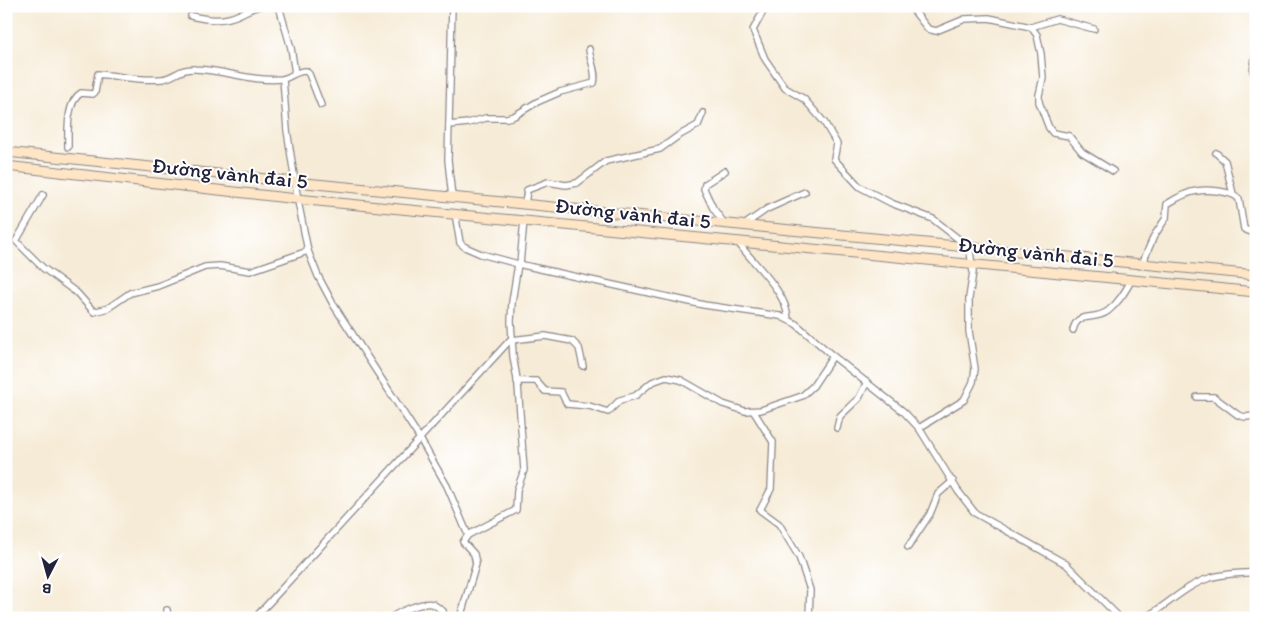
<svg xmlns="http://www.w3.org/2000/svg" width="1262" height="624" viewBox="0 0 1262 624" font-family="Itim,sans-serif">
	<rect width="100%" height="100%" fill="#fff"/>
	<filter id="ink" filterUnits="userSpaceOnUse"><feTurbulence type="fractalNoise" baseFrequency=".02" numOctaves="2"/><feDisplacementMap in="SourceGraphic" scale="10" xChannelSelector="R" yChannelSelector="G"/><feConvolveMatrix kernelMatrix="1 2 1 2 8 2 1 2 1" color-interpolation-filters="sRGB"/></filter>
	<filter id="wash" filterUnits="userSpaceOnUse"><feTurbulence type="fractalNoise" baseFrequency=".0096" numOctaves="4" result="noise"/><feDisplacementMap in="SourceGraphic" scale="20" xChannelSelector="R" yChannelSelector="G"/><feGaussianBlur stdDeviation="1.12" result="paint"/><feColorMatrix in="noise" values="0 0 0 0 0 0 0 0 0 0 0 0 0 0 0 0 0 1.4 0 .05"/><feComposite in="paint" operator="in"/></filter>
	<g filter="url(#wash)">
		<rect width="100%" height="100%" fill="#f6ebd6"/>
	</g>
	<g filter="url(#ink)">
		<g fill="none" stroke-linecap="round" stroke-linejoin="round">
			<g stroke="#8c8688" stroke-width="8">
				<g id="street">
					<polyline points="274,6 280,10 291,48 295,73"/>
					<polyline points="452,6 448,160 452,197"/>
					<polyline points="766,6 753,30 765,59 785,88 804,99 824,122 837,144 834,159 860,187 891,203 933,219 966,245 970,252 973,272 969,298 969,331 975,369 973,382 964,400 919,428"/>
					<polyline points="910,6 928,29 936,31 965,19 989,18 1031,27 1037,35 1041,54 1043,78 1039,95 1039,102 1049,128 1053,133 1069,136 1082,152 1113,171"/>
					<path d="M191,16C208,20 224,22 240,14C247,11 251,8 259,6"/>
					<polyline points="1031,27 1057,19 1094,29"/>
					<polyline points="1256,52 1253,71 1256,77"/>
					<polyline points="283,79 287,130 298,201 308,251 318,276 333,304 419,437 447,486 468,535"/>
					<path d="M449,125L468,123L486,118H507L514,116L537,102L560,92L594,83C597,72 590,61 589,49"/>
					<path d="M68,147C68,132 66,102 81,93L93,94L95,92L98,74C120,76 140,81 162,79C174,78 179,68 195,69C224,70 252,82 282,79C290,78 297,70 306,71L309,74L321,105"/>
					<polyline points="1216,153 1225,161 1233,194"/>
					<polyline points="43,195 16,241 43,268 77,293 94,312 108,308 130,293 158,286 205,267 220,266 250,271 308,251"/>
					<polyline points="525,204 527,190 548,182 566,185 577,183 606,161 660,149 678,136 698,125 703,113"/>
					<polyline points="455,213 460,243 465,247 481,254 518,264 704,305 780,316 796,324 833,356 904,412 919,428 958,491 975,513 1066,564 1120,618"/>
					<polyline points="724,223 713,208 704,189 705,184 725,171"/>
					<polyline points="744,225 767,209 805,192"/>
					<path d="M737,241C752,263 787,291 788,319"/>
					<polyline points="520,264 524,220"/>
					<path d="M1142,264L1154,236L1166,218L1167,204C1175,199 1188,192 1197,191C1207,189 1233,191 1239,199L1244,229L1256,234"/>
					<path d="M1073,330C1078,310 1093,322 1108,311C1119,302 1125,292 1132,279"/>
					<polyline points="512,340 545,336 572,341 579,348 583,366"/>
					<polyline points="517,381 536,381 545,391 561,392 567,404 589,406 608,412 620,400 635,396 652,382 666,377 681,380 723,404 745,411 761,410 802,396 813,386 833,356"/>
					<polyline points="1197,397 1214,397 1238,415 1245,417 1256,416"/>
					<polyline points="754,412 773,442 771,489 760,510 779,524 799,557 810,590 809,618"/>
					<polyline points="837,428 840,416 859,398 867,382"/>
					<polyline points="908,547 930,514 938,494 953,481"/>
					<polyline points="167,610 168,618"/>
					<polyline points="255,618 512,338"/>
					<path d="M391,618C398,612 423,601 433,604C436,606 440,609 443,611"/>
					<polyline points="460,618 476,564 474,554 463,542 468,535 516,510 517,490 524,470 518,385 513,356 511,321 512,302 518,264"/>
					<path d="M1144,618C1166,607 1185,585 1210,578C1224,573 1241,574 1256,572"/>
				</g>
			</g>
			<g stroke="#8c8688" stroke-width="11">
				<g id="secondary">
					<polyline points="6,152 295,182 1256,275"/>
					<polyline points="6,166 297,199 1256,292"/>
				</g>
			</g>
			<use href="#street" stroke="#fff" stroke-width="5.5"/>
			<use href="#secondary" stroke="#fde5c5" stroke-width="9"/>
		</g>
	</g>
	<g text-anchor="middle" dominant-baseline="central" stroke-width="4" stroke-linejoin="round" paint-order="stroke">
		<g font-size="21" fill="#22223b" stroke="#fff">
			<text transform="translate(230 173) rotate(6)">Đường vành đai 5</text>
			<text transform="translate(633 213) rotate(6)">Đường vành đai 5</text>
			<text transform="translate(1036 252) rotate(6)">Đường vành đai 5</text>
		</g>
	</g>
	<rect width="1262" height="624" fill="none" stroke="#fff" stroke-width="25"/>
	<g transform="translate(48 576) rotate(186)" stroke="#ffffff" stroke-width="4" paint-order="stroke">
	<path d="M0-4L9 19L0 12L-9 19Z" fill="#22223b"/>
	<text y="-8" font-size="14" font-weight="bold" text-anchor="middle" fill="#22223b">B</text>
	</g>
</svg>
